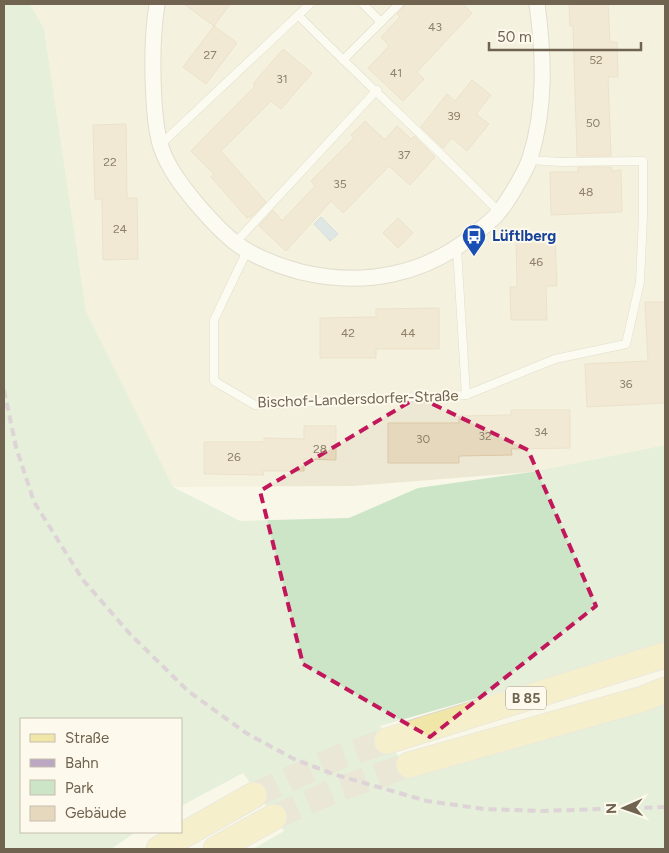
<svg xmlns="http://www.w3.org/2000/svg" width="669" height="853" viewBox="0 0 669 853" font-family="Figtree,sans-serif">
	<rect width="100%" height="100%" fill="#f9f7e7"/>
	<polygon fill="#ede8d4" points="30,4 665,4 665,445 531,472 353,486 173,487 86,311 44,29"/>
	<polygon fill="#cce5c7" points="4,4 30,4 44,29 86,311 173,487 240,521 349,518 418,488 532,472 665,445 665,641 534,682 380,726 412,778 456,763 656,706 665,704 665,849 253,849 284,831 243,773 181,806 181,719 21,719 21,832 136,832 111,849 4,849"/>
	<polygon fill="#bed3e0" stroke="#a6c0d1" points="321,217 338,234 330,241 314,224"/>
	<g fill="#e6d8bd" stroke="#dcc7a5">
		<polygon points="184,4 230,4 214,26"/>
		<polygon points="404,4 463,4 472,13 417,72 424,79 403,101 368,68 389,46 381,37 400,17 397,14 403,8"/>
		<polygon points="569,4 608,4 610,42 617,42 618,77 608,77 611,156 577,156 573,26 570,26"/>
		<polygon points="214,26 237,43 206,84 183,67"/>
		<polygon points="283,49 312,73 281,109 271,101 221,151 266,202 250,218 248,216 247,218 211,177 214,174 191,151 255,86 253,84"/>
		<polygon points="472,80 491,95 476,114 489,124 467,151 452,138 443,148 421,127 447,94 455,101"/>
		<polygon points="365,121 385,140 397,126 411,139 414,136 435,157 410,185 389,166 343,213 331,201 286,251 259,226 273,210 282,221 315,186 311,181 354,138 351,135"/>
		<polygon points="126,124 127,198 137,198 138,259 103,260 102,199 95,199 93,125"/>
		<polygon points="578,167 611,167 612,171 621,170 622,212 551,215 550,172 578,172"/>
		<polygon points="398,218 413,233 398,248 383,233"/>
		<polygon points="555,236 557,286 546,286 547,320 511,320 510,287 517,287 516,237"/>
		<polygon points="645,302 665,302 665,403 587,407 585,364 648,361"/>
		<polygon points="439,308 439,349 376,349 376,358 320,358 320,318 376,317 376,309"/>
		<polygon points="511,410 570,410 570,448 511,449 512,455 459,456 459,463 388,463 388,423 459,423 459,416 511,415"/>
		<polygon points="304,426 336,426 336,460 304,459 304,471 263,471 264,475 204,474 204,442 264,442 264,438 304,439"/>
	</g>
	<g fill="none" stroke-linecap="round" stroke-linejoin="round">
		<g stroke="#d7d2c1" stroke-width="25" stroke-dasharray="25 12" stroke-linecap="butt">
			<polyline points="254,795 342,756 387,741"/>
			<polyline points="274,817 339,789 409,765"/>
		</g>
		<g stroke="#c7bead" stroke-width="9">
			<g id="service">
				<polyline points="363,4 381,22"/>
				<path d="M298,15C364,82 434,145 499,212"/>
				<polyline points="343,60 399,4"/>
				<polyline points="160,145 310,4"/>
				<polyline points="235,243 377,90"/>
				<polyline points="457,249 466,395"/>
				<polyline points="247,251 214,320 214,381 255,405 466,395 555,359 626,344 640,282 643,216 643,161 561,162 530,160"/>
			</g>
		</g>
		<g stroke="#c7bead" stroke-width="17">
			<path id="minor" d="M157,4C152,36 152,68 154,101C155,116 156,132 161,147C168,168 182,186 196,203C208,217 222,233 237,244C256,258 279,266 301,272C364,287 426,275 476,233C484,226 493,220 499,212C508,201 526,171 530,158C546,108 544,55 537,4"/>
		</g>
		<g stroke="#dad6d1" stroke-width="27">
			<g id="primary">
				<polyline points="387,741 665,655"/>
				<polyline points="409,765 643,699 665,690"/>
				<polyline points="159,849 254,795"/>
				<polyline points="216,849 274,817"/>
			</g>
		</g>
		<use href="#service" stroke="#fff" stroke-width="8"/>
		<use href="#minor" stroke="#fff" stroke-width="15"/>
		<use href="#primary" stroke="#f0e6a8" stroke-width="25"/>
		<polyline stroke="#bca7c2" stroke-width="4" stroke-dasharray="8 5" stroke-linecap="butt" points="4,390 16,447 34,502 83,580 130,634 188,691 246,733 294,759 333,774 427,801 484,809 541,811 665,807"/>
	</g>
	<path d="M0 0H669V853H0ZM418,397L528,450L596,606L430,737L303,664L260,491Z" fill="#f9f7e7" fill-opacity=".55" fill-rule="evenodd"/>
	<path fill="none" stroke="#c2185b" stroke-width="4" stroke-dasharray="10 6" stroke-linejoin="round" d="M418,397L528,450L596,606L430,737L303,664L260,491Z"/>
	<defs>
		<g id="bus-pin" transform="scale(1.25)"><path d="M0 17L-7.5 6A9.5 9.5 0 1 1 7.5 6Z" fill="#1a4fb4" stroke="#fdfaed"/><path d="M-5-6H5V4H4V6H2V4H-2V6H-4V4H-5ZM-3.5-4V0h7V-4ZM-3.5 1.2v1.5H-2V1.2ZM2 1.2v1.5H3.5V1.2Z" fill="#fff"/></g>
	</defs>
	<g fill-rule="evenodd">
		<use href="#bus-pin" x="474" y="236"/>
	</g>
	<g text-anchor="middle" dominant-baseline="central" stroke-width="4" stroke-linejoin="round" paint-order="stroke">
		<g font-size="12" fill="#8e806a">
			<text x="435" y="27">43</text>
			<text x="210" y="55">27</text>
			<text x="596" y="60">52</text>
			<text x="396" y="73">41</text>
			<text x="282" y="79">31</text>
			<text x="454" y="116">39</text>
			<text x="593" y="123">50</text>
			<text x="404" y="155">37</text>
			<text x="110" y="162">22</text>
			<text x="340" y="184">35</text>
			<text x="586" y="192">48</text>
			<text x="120" y="229">24</text>
			<text x="536" y="262">46</text>
			<text x="348" y="333">42</text>
			<text x="408" y="333">44</text>
			<text x="626" y="384">36</text>
			<text x="541" y="432">34</text>
			<text x="485" y="436">32</text>
			<text x="423" y="439">30</text>
			<text x="320" y="449">28</text>
			<text x="234" y="457">26</text>
		</g>
		<rect fill="#fdfaed" stroke="#9a907e" stroke-width="1" x="506" y="686.5" width="40" height="23" rx="4"/>
		<g font-size="14" font-weight="bold" fill="#70634f">
			<text x="526" y="698">B 85</text>
		</g>
		<g font-size="15" font-weight="bold" fill="#164399" stroke="#fdfaed" text-anchor="start">
			<text x="492" y="236">Lüftlberg</text>
		</g>
		<g font-size="15" fill="#70634f" stroke="#fdfaed">
			<text transform="translate(358 399) rotate(-2)">Bischof-Landersdorfer-Straße</text>
		</g>
	</g>
	<rect width="669" height="853" fill="none" stroke="#70634f" stroke-width="10"/>
	<rect x="20" y="718" width="162" height="115" fill="#fdfaed" stroke="#c5beae"/>
	<rect x="30" y="734" width="25" height="8" fill="#f0e6a8" stroke="#c5beae"/>
	<text x="65" y="743" font-size="15" fill="#70634f">Straße</text>
	<rect x="30" y="759" width="25" height="8" fill="#bca7c2" stroke="#c5beae"/>
	<text x="65" y="768" font-size="15" fill="#70634f">Bahn</text>
	<rect x="30" y="780" width="25" height="15" fill="#cce5c7" stroke="#c5beae"/>
	<text x="65" y="793" font-size="15" fill="#70634f">Park</text>
	<rect x="30" y="806" width="25" height="15" fill="#e6d8bd" stroke="#c5beae"/>
	<text x="65" y="818" font-size="15" fill="#70634f">Gebäude</text>
	<g transform="translate(624 808) rotate(268)" stroke="#fdfaed" stroke-width="4" paint-order="stroke">
	<path d="M0-4L9 19L0 12L-9 19Z" fill="#70634f"/>
	<text y="-8" font-size="14" font-weight="bold" text-anchor="middle" fill="#70634f">N</text>
	</g>
	<path d="M489 42v8h152v-8" fill="none" stroke="#70634f" stroke-width="2.5"/>
	<text x="497" y="42" font-size="15" fill="#70634f" stroke="#fdfaed" stroke-width="4" paint-order="stroke">50 m</text>
</svg>
